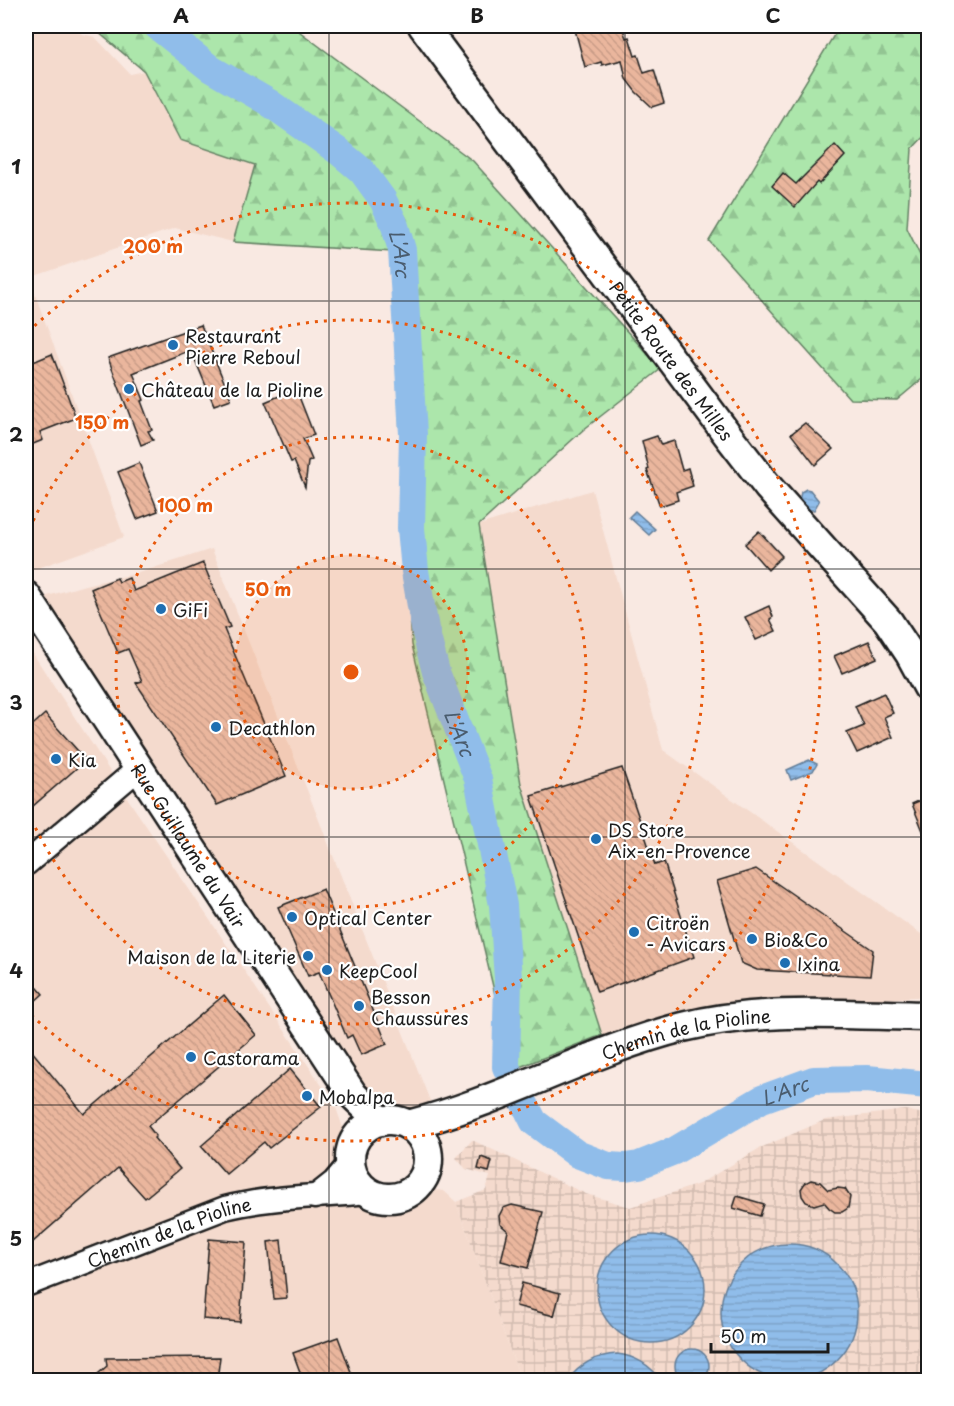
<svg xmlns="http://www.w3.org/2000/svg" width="954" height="1406" viewBox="0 0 954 1406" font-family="'Playpen Sans',sans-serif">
	<defs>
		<pattern id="industrial-grid" width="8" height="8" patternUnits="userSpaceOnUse" patternTransform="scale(1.5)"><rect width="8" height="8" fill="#f4dacd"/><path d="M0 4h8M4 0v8" fill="none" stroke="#d1baaf"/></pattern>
		<pattern id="forest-firs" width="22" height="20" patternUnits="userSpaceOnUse" patternTransform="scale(1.5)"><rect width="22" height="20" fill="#ace6ab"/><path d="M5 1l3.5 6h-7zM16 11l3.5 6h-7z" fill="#93c593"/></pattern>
		<pattern id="water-rules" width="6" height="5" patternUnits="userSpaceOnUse" patternTransform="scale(1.5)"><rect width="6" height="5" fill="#90bdea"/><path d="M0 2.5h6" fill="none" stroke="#7ca2c8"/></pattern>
		<pattern id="building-back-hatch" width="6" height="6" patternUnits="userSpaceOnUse" patternTransform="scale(1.5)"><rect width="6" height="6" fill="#eab69d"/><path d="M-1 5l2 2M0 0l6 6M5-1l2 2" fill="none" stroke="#c89c87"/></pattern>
	</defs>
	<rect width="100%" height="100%" fill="#f9e9e2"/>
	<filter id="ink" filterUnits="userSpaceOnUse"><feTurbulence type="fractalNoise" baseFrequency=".0167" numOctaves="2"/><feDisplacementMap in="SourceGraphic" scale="12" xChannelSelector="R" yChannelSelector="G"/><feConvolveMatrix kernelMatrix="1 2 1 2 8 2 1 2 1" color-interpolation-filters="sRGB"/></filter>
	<g filter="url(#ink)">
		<g fill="#f4dacd">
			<polygon points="26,26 69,26 82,34 95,37 130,74 144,71 180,140 255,165 233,242 175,228 29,278 124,537 27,572"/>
			<polygon points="592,490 663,750 928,939 928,996 715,1011 603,1040 521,784 479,525"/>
			<polygon points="212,549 343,881 432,1106 404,1116 371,1098 88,672 44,597 85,585 138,573"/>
			<polygon points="26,643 132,805 335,1105 347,1139 341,1165 362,1204 387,1208 401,1205 434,1190 444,1191 456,1202 521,1380 26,1380"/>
		</g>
		<polygon fill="url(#industrial-grid)" points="905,1110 928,1115 928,1380 521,1380 456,1202 486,1190 490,1176 466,1169 456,1158 472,1140 586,1194 630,1207 699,1184 760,1148 825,1120"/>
		<g fill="url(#forest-firs)" stroke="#648164" stroke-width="1.5">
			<polygon points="91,26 292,26 473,161 661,369 583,430 479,525 521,784 602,1035 504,1073 495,995 412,645 403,513 393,252 233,242 255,165 180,140 144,71"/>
			<polygon points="857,26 928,26 928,132 912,149 907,228 928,272 928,374 897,400 850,399 709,241 834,35"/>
		</g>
		<g fill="url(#water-rules)" stroke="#627d98" stroke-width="1.5">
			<polygon points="806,489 810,490 819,501 814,510 807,510 799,501 801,492"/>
			<polygon points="635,511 655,529 649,535 629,517"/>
			<polygon points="809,760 817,764 813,771 791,780 787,770"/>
			<circle cx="651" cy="1289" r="54"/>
			<circle cx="789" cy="1312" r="68"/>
			<circle cx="692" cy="1366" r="17"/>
			<path d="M617,1354C635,1356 650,1365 661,1380H568C580,1364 596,1355 617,1354Z"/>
		</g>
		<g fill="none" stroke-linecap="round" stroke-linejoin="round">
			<path stroke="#90bdea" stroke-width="28" id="s1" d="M157,26L211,69L268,102L338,151L362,171L383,200L394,223L402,250L413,434L411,528L415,571L425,629L436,672L478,779L503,905L508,979L506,1067L534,1122L577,1154L608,1166L625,1167L639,1165L674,1151L762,1099L814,1080L867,1079L928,1085"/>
		</g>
		<g fill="url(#building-back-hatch)" stroke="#1c1c1c" stroke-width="1.5">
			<polygon points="574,26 622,26 626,38 629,37 635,56 638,55 644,73 654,70 664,103 652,107 636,92 626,79 622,60 602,65 601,62 585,67"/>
			<polygon points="835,145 845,156 819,184 817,182 795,207 772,186 783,173 796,184"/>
			<polygon points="201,325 231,399 214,405 191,350 133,373 144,400 141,401 152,430 148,431 153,440 141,445 108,358"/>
			<polygon points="52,354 76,418 40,432 43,440 26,447 26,365"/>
			<polygon points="296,389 314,435 303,439 312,460 308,462 305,487 294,461 291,462 265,402"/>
			<polygon points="805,423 833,449 815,465 791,434"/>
			<polygon points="657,436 661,445 674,441 682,470 688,468 693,486 676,492 678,500 660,506 647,470 649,469 642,441"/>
			<polygon points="139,463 158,511 137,519 118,472"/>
			<polygon points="759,531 782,556 768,570 745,544"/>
			<polygon points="203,563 230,627 224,629 286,776 217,805 136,683 142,681 128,649 118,653 91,589 117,578 119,582 129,578 134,591"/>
			<polygon points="769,606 773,617 770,619 776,631 756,640 745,617"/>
			<polygon points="869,641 877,658 842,673 834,656"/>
			<polygon points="884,693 893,713 884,717 893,737 857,753 847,733 864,726 855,706"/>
			<polygon points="45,714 86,760 26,812 26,731"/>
			<polygon points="622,768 655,865 664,862 694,957 597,992 531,796"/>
			<polygon points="928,797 928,843 912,804"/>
			<polygon points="756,869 873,950 870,976 757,970 741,963 717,881"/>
			<polygon points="323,889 387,1044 361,1055 352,1035 347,1038 319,972 308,976 278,907"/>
			<polygon points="26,974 43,994 26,1009"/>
			<polygon points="224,995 256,1035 148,1126 156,1136 154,1138 180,1169 145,1198 118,1168 26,1248 26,1044 84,1114"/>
			<polygon points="290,1069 321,1107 269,1148 264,1142 226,1174 201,1146"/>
			<polygon points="481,1157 492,1161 489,1172 478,1169"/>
			<polygon points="811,1180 820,1182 828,1190 838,1188 845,1189 850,1197 848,1208 842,1212 835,1212 829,1208 824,1202 814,1205 806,1202 802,1196 801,1189 805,1183"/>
			<polygon points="737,1196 764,1204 760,1216 733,1208"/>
			<polygon points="512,1205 543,1212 528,1268 501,1261 508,1231 500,1224 499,1216 503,1208"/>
			<polygon points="209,1239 246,1242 240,1322 203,1319"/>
			<polygon points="281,1240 287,1298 274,1299 268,1242"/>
			<polygon points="522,1283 560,1293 554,1316 516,1306"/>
			<polygon points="338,1337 354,1380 303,1380 293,1353"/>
			<polygon points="220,1357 217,1380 91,1380 107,1366 106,1358"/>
		</g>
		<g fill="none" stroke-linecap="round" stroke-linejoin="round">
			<g stroke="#1c1c1c" stroke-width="27">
				<g id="minor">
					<polyline points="26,864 139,768"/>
					<polyline points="315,1197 334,1182 350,1163"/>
					<path id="s2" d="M26,1285L225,1208C272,1196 320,1197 368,1192"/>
				</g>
			</g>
			<g stroke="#1c1c1c" stroke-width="33">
				<g id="major">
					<path id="s3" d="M423,26L730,438L768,487L888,621L910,654L928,687"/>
					<path id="s4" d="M26,596L353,1095L380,1121"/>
					<circle cx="389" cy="1159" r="39"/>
					<path id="s5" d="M408,1125C503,1101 588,1051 683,1027C763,1007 847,1015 928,1016"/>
				</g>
			</g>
			<use href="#minor" stroke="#fff" stroke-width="22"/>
			<use href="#major" stroke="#fff" stroke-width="28"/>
		</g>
	</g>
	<path fill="none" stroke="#1c1c1c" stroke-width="1.5" stroke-opacity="0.55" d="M329,26V1380M625,26V1380M26,301H928M26,569H928M26,837H928M26,1105H928"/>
	<circle cx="351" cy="672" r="117" fill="#e8590c" fill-opacity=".12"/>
	<g fill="none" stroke="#e8590c" stroke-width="3" stroke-dasharray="3 6">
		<circle cx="351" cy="672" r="117"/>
		<circle cx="351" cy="672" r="235"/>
		<path d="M26 537A352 352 0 1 1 26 807"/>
		<path d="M28 332A469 469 0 1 1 28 1012"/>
	</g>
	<g fill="#1f6fb2" stroke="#fff" stroke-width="2">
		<circle cx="173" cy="345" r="6"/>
		<circle cx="129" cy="389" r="6"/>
		<circle cx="161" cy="609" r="6"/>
		<circle cx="216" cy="727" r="6"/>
		<circle cx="56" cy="759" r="6"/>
		<circle cx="596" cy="839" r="6"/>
		<circle cx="292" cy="917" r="6"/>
		<circle cx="634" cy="932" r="6"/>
		<circle cx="752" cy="939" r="6"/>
		<circle cx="308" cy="956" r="6"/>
		<circle cx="785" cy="963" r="6"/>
		<circle cx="327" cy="970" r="6"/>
		<circle cx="359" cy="1006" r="6"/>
		<circle cx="191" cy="1057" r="6"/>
		<circle cx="307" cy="1096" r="6"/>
	</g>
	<g text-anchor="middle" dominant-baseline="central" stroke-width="4.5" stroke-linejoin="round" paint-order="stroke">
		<g font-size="18" fill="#1c1c1c" stroke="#fff" text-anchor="start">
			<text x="185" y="335">Restaurant<tspan x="185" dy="21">Pierre Reboul</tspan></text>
			<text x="141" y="389">Château de la Pioline</text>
			<text x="173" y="609">GiFi</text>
			<text x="228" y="727">Decathlon</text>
			<text x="68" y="759">Kia</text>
			<text x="608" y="829">DS Store<tspan x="608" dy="21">Aix-en-Provence</tspan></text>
			<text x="304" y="917">Optical Center</text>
			<text x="646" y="922">Citroën<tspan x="646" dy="21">- Avicars</tspan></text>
			<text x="764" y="939">Bio&amp;Co</text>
			<text x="296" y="956" text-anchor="end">Maison de la Literie</text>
			<text x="797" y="963">Ixina</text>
			<text x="339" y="970">KeepCool</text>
			<text x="371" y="996">Besson<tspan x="371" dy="21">Chaussures</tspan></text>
			<text x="203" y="1057">Castorama</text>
			<text x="319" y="1096">Mobalpa</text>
		</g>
		<g font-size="18" fill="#1c1c1c" stroke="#fff">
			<text stroke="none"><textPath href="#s3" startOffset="417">Petite Route des Milles</textPath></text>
			<text stroke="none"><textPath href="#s4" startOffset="298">Rue Guillaume du Vair</textPath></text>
			<text stroke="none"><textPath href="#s5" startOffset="294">Chemin de la Pioline</textPath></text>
			<text stroke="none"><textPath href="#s2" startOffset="153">Chemin de la Pioline</textPath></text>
		</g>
		<g font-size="20" font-style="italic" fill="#4a5c6e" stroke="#fff">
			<text stroke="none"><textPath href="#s1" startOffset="344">L'Arc</textPath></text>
			<text stroke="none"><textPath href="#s1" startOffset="831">L'Arc</textPath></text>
			<text stroke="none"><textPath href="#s1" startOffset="1515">L'Arc</textPath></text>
		</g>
	</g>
	<circle cx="351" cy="672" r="9" fill="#e8590c" stroke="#fff" stroke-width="3"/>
	<g font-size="18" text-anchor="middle" font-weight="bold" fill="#e8590c" stroke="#fff" stroke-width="4.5" stroke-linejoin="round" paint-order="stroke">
		<text x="153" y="253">200 m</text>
		<text x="102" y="429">150 m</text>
		<text x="185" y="512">100 m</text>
		<text x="268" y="596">50 m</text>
	</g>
	<rect width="954" height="1406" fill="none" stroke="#fff" stroke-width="66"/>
	<path d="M711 1343v9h117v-9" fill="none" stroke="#1c1c1c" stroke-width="3"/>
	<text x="720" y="1343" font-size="18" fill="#1c1c1c" stroke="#ffffff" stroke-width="4.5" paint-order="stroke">50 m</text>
	<rect x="33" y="33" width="888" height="1340" fill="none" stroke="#1c1c1c" stroke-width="2"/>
	<g font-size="20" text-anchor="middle" font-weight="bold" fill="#1c1c1c">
		<text x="181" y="23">A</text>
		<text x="477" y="23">B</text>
		<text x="773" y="23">C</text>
		<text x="16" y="174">1</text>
		<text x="16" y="442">2</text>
		<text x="16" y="710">3</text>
		<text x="16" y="978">4</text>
		<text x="16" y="1246">5</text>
	</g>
</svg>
